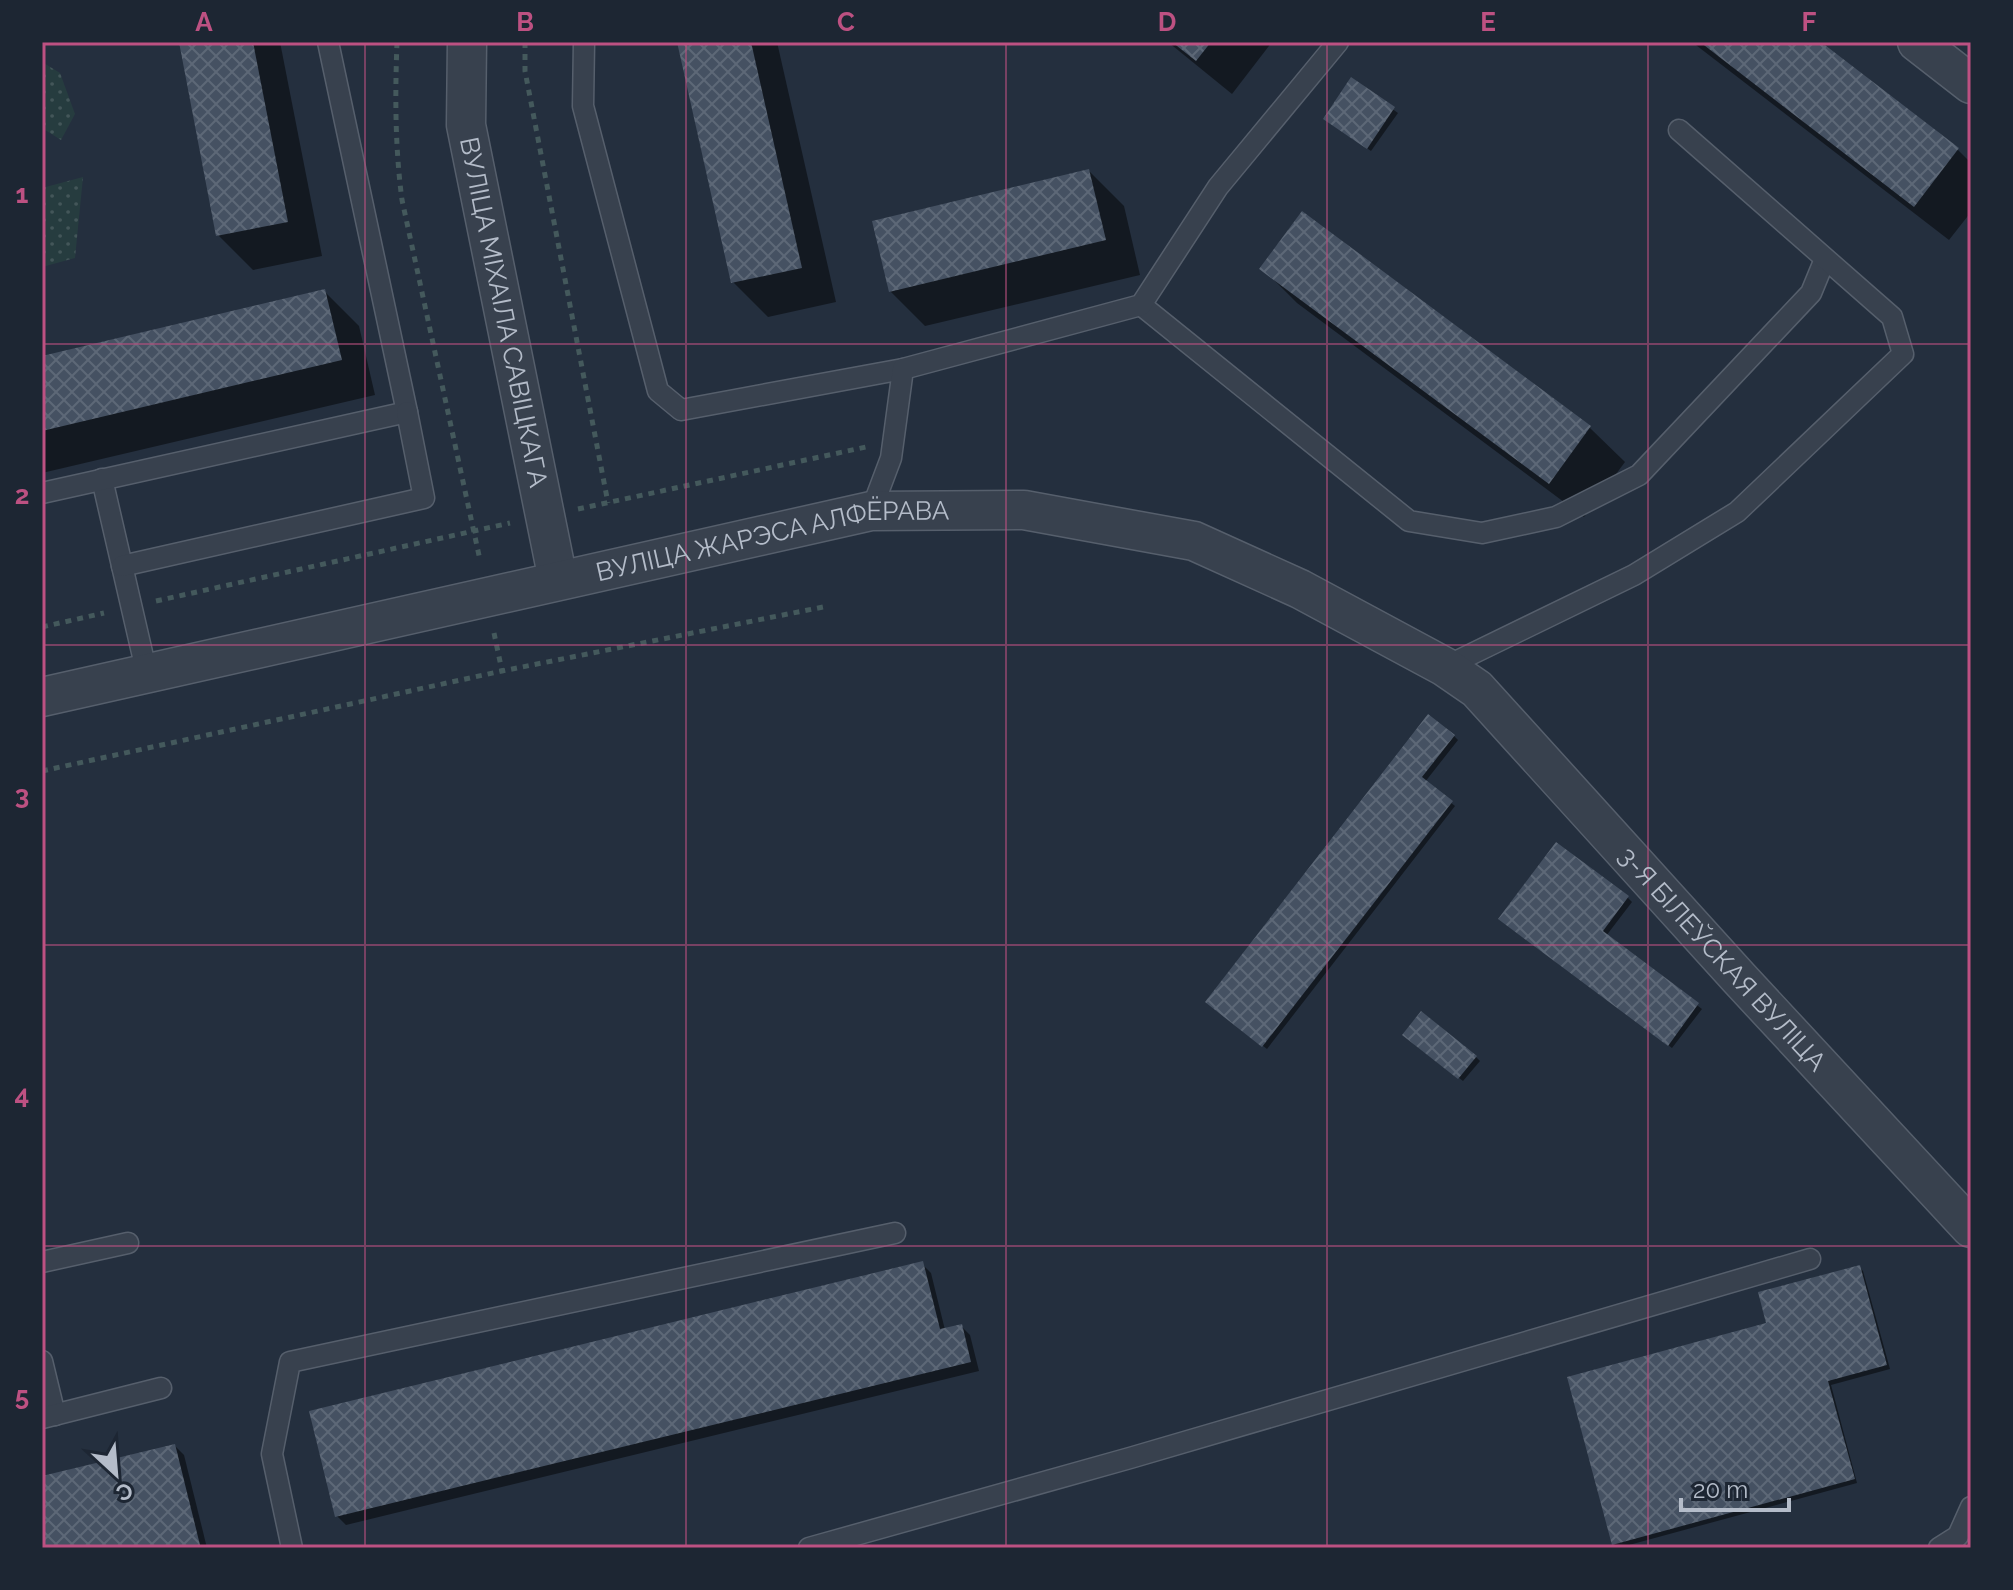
<svg xmlns="http://www.w3.org/2000/svg" width="2013" height="1590" viewBox="0 0 2013 1590" font-family="Raleway,sans-serif">
	<defs>
		<pattern id="park-dots" width="8" height="8" patternUnits="userSpaceOnUse" patternTransform="scale(2)"><rect width="8" height="8" fill="#263c3f"/><path d="M2 2h.1M6 6h.1" fill="none" stroke="#435659" stroke-width="1.8" stroke-linecap="round"/></pattern>
		<pattern id="building-cross-hatch" width="8" height="8" patternUnits="userSpaceOnUse" patternTransform="scale(2)"><rect width="8" height="8" fill="#455162"/><path d="M0 0l8 8M0 8l8-8" fill="none" stroke="#5d6877"/></pattern>
	</defs>
	<rect width="100%" height="100%" fill="#242f3e"/>
	<g fill="url(#park-dots)">
		<polygon points="42,62 60,73 75,114 61,140 42,128"/>
		<polygon points="83,177 75,258 42,267 42,188"/>
	</g>
	<g fill="#0007">
		<polygon points="181,42 280,42 322,256 253,270 218,235"/>
		<polygon points="679,42 777,42 836,302 768,317 733,282"/>
		<polygon points="1168,42 1272,42 1232,94"/>
		<polygon points="1692,42 1818,42 1958,150 1971,163 1971,212 1949,240"/>
		<polygon points="1352,80 1398,113 1371,151 1329,122"/>
		<polygon points="1089,171 1124,206 1140,275 925,326 890,291"/>
		<polygon points="1302,214 1590,428 1625,462 1584,517 1297,303 1262,268"/>
		<polygon points="324,291 359,326 375,395 42,473 42,358"/>
		<polygon points="1454,736 1458,740 1425,782 1455,806 1267,1049 1211,1006"/>
		<polygon points="1628,898 1632,902 1606,936 1702,1009 1672,1048 1504,923"/>
		<polygon points="1409,1039 1476,1057 1480,1061 1463,1081"/>
		<polygon points="922,1264 931,1273 945,1330 961,1326 970,1335 979,1371 346,1525 337,1516"/>
		<polygon points="1859,1267 1863,1271 1890,1369 1831,1385 1857,1483 1618,1548 1614,1544 1768,1324"/>
		<polygon points="175,1446 184,1455 207,1548 42,1548 42,1478"/>
	</g>
	<g fill="url(#building-cross-hatch)">
		<polygon points="179,42 253,42 288,222 216,236"/>
		<polygon points="677,42 751,42 802,268 731,283"/>
		<polygon points="1172,42 1211,42 1196,61"/>
		<polygon points="1700,42 1821,42 1959,148 1914,207"/>
		<polygon points="1351,77 1395,107 1367,149 1323,119"/>
		<polygon points="1089,169 1106,240 889,292 872,221"/>
		<polygon points="1302,211 1591,426 1549,484 1259,269"/>
		<polygon points="325,289 342,360 42,431 42,356"/>
		<polygon points="1428,714 1455,735 1422,777 1453,801 1262,1047 1205,1002"/>
		<polygon points="1556,842 1629,896 1603,931 1699,1003 1668,1046 1498,919"/>
		<polygon points="1421,1011 1477,1056 1458,1079 1402,1035"/>
		<polygon points="923,1261 940,1329 962,1324 971,1362 335,1517 309,1411"/>
		<polygon points="1860,1265 1887,1365 1828,1381 1855,1479 1612,1545 1567,1377 1766,1323 1758,1292"/>
		<polygon points="175,1444 200,1545 187,1548 42,1548 42,1476"/>
	</g>
	<g fill="none" stroke-linecap="round" stroke-linejoin="round">
		<g stroke="#565f6c" stroke-width="23">
			<g id="service">
				<polyline points="584,42 583,106 658,391 681,410 903,369"/>
				<polyline points="1141,305 1409,521 1482,533 1556,517 1639,475 1811,293 1825,259"/>
				<polyline points="102,479 147,674"/>
				<polyline points="42,493 407,412 328,42"/>
				<polyline points="871,511 891,458 903,369 1141,305 1218,187 1338,42"/>
				<polyline points="122,566 424,498 407,412"/>
				<polyline points="1445,667 1634,575 1737,512 1903,354 1892,317 1679,130"/>
				<polyline points="42,1262 128,1243"/>
				<polyline points="42,1361 55,1415"/>
				<polyline points="42,1418 161,1388"/>
				<polyline points="292,1548 272,1454 290,1362 895,1233"/>
				<polyline points="809,1548 1130,1458 1810,1259"/>
				<polyline points="1939,1548 1958,1536 1971,1507"/>
			</g>
		</g>
		<g stroke="#565f6c" stroke-width="41">
			<g id="minor">
				<path id="s1" d="M467,42L466,125L558,580"/>
				<polyline points="1917,42 1971,84"/>
				<path id="s2" d="M42,697L871,511L1024,510L1194,541L1300,589L1445,667L1477,689L1739,978L1971,1228"/>
			</g>
		</g>
		<g stroke="#44595c" stroke-width="5" stroke-dasharray="6 6" stroke-linecap="butt">
			<path d="M397,42C395,96 395,147 402,200L480,560"/>
			<polyline points="525,42 525,71 608,503"/>
			<polyline points="578,509 866,447"/>
			<polyline points="156,601 510,523"/>
			<polyline points="42,627 104,613"/>
			<polyline points="494,633 502,671"/>
			<polyline points="42,771 502,671 828,606"/>
		</g>
		<use href="#service" stroke="#38414e" stroke-width="20"/>
		<use href="#minor" stroke="#38414e" stroke-width="38"/>
	</g>
	<path fill="none" stroke="#bd5182" stroke-width="2" stroke-opacity="0.55" d="M365,42V1548M686,42V1548M1006,42V1548M1327,42V1548M1648,42V1548M42,344H1971M42,645H1971M42,945H1971M42,1246H1971"/>
	<g text-anchor="middle" dominant-baseline="central" stroke-width="6" stroke-linejoin="round" paint-order="stroke">
		<g font-size="26" fill="#b4bcc9" stroke="#1d2633">
			<text stroke="none"><textPath href="#s1" startOffset="274">ВУЛІЦА МІХАІЛА САВІЦКАГА</textPath></text>
			<text stroke="none"><textPath href="#s2" startOffset="748">ВУЛІЦА ЖАРЭСА АЛФЁРАВА</textPath></text>
			<text stroke="none"><textPath href="#s2" startOffset="1860">3-Я БІЛЕЎСКАЯ ВУЛІЦА</textPath></text>
		</g>
	</g>
	<rect width="2013" height="1590" fill="none" stroke="#1d2633" stroke-width="88"/>
	<g transform="translate(116 1474) rotate(154)" stroke="#1d2633" stroke-width="6" paint-order="stroke">
	<path d="M0-6L14 30L0 20L-14 30Z" fill="#b4bcc9"/>
	<text y="-12" font-size="22" font-weight="bold" text-anchor="middle" fill="#b4bcc9">С</text>
	</g>
	<path d="M1681 1498v12h108v-12" fill="none" stroke="#b4bcc9" stroke-width="4"/>
	<text x="1693" y="1498" font-size="24" fill="#b4bcc9" stroke="#1d2633" stroke-width="6" paint-order="stroke">20 m</text>
	<rect x="44" y="44" width="1925" height="1502" fill="none" stroke="#bd5182" stroke-width="3"/>
	<g font-size="26" text-anchor="middle" font-weight="bold" fill="#bd5182">
		<text x="204" y="31">A</text>
		<text x="525" y="31">B</text>
		<text x="846" y="31">C</text>
		<text x="1167" y="31">D</text>
		<text x="1488" y="31">E</text>
		<text x="1809" y="31">F</text>
		<text x="22" y="203">1</text>
		<text x="22" y="504">2</text>
		<text x="22" y="804">3</text>
		<text x="22" y="1104">4</text>
		<text x="22" y="1405">5</text>
	</g>
</svg>
